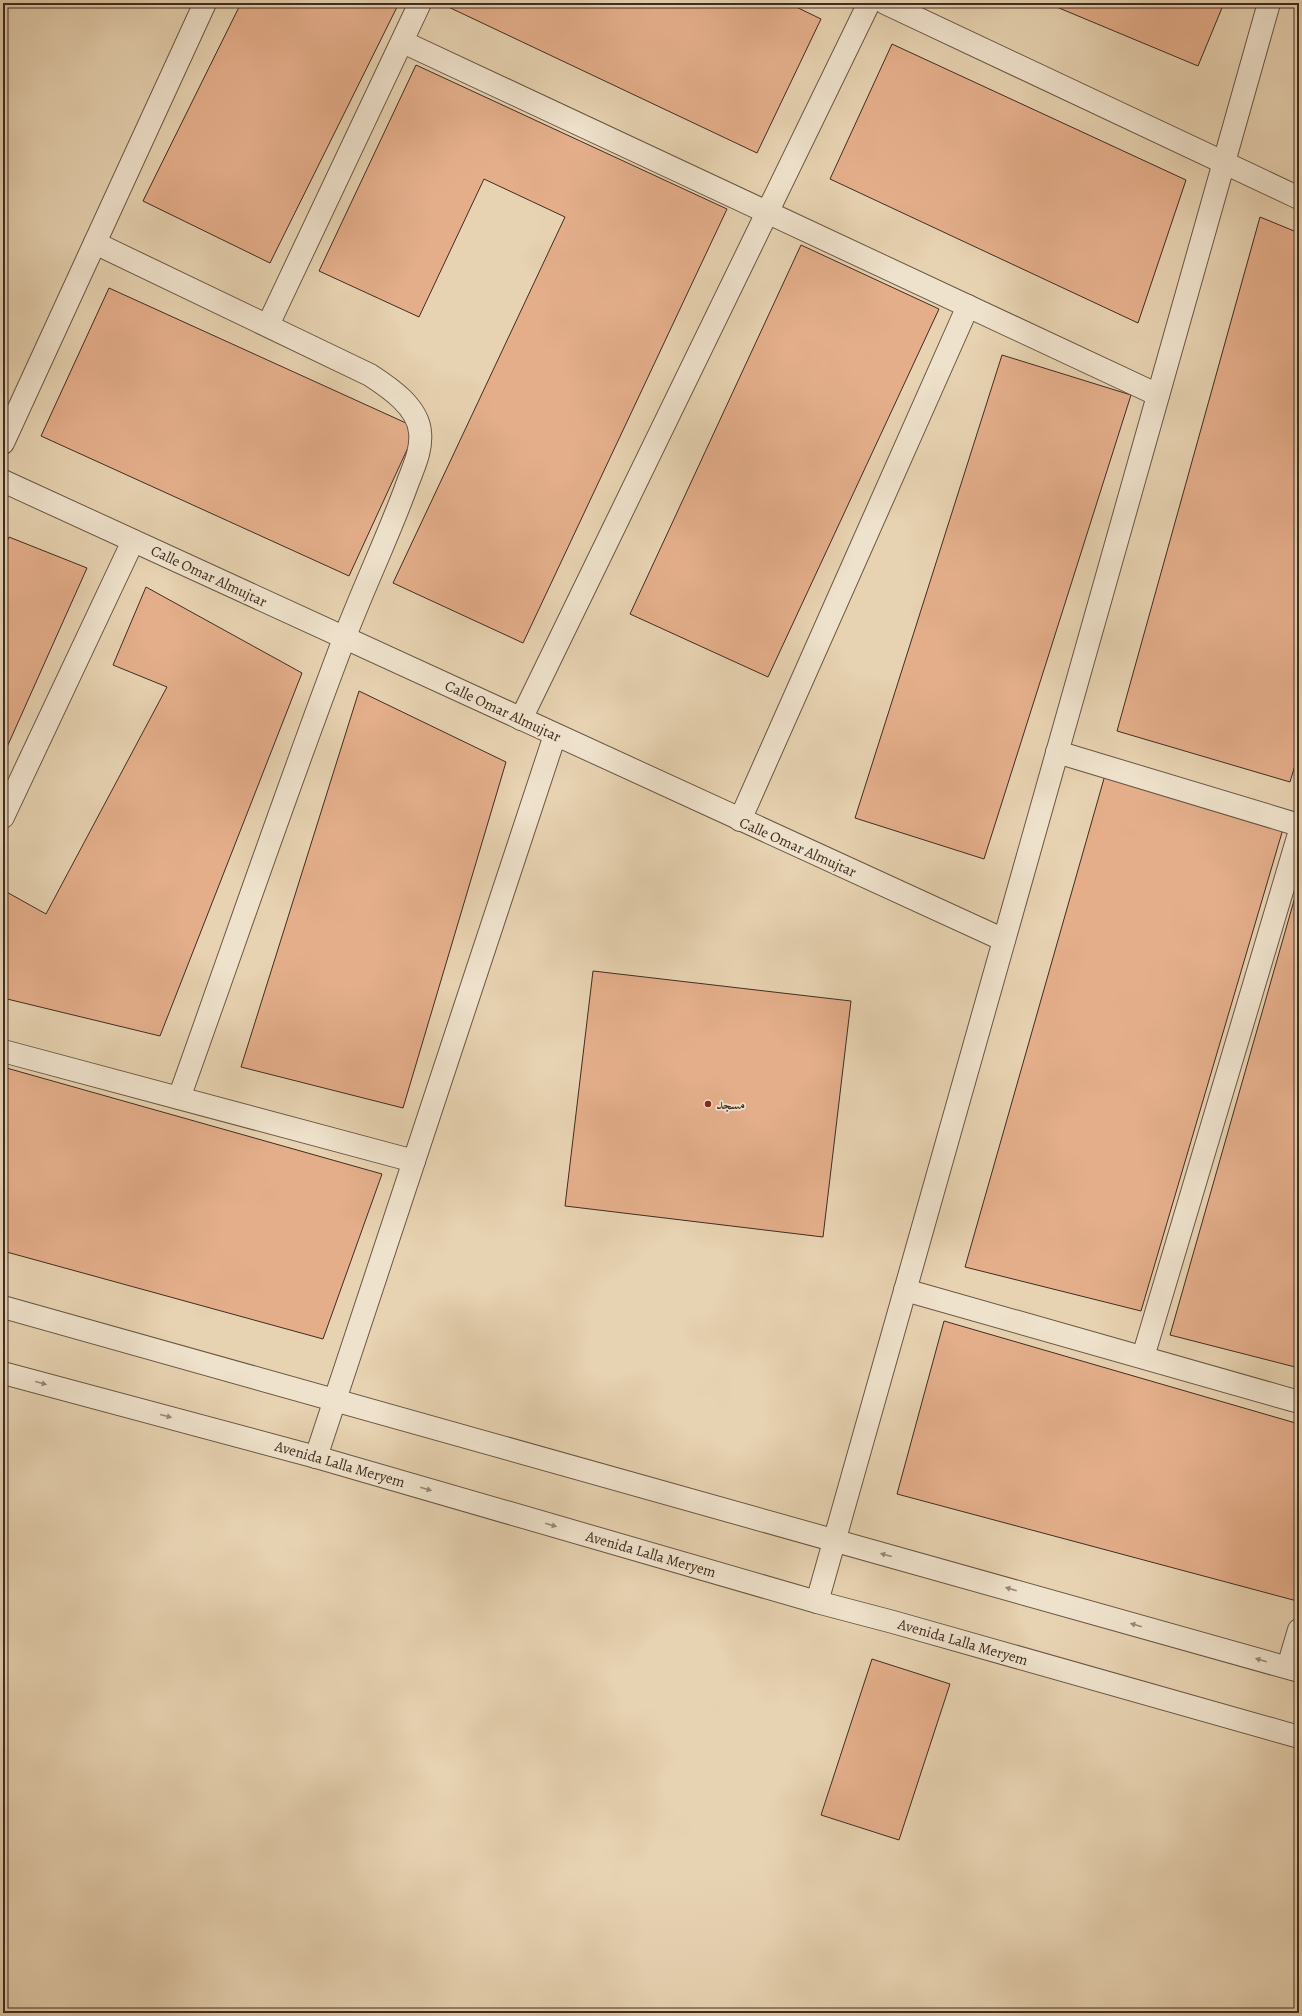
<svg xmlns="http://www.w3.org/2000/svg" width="1302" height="2016" viewBox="0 0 1302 2016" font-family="Alegreya,Amiri,serif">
	<rect width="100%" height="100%" fill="#e7d2b1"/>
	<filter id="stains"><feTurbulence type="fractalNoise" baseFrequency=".005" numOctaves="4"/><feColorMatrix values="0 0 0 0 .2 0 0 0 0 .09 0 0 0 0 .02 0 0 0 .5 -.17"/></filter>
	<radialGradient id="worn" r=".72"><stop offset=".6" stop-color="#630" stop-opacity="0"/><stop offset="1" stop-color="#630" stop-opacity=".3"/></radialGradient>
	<g fill="#e4ae8b" stroke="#412c20">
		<polygon points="241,3 399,3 270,263 143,201"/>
		<polygon points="442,3 788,3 821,19 757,153 442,4"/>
		<polygon points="1047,3 1224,3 1198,66"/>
		<polygon points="892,44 1186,180 1138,323 830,179"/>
		<polygon points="416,65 727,209 523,643 393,583 565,217 484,179 419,317 319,271"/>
		<polygon points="1260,217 1299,233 1299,752 1290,782 1117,731"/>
		<polygon points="801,245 939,309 768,677 630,614"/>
		<polygon points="109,288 417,428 349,576 41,436"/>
		<polygon points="1002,355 1131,395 984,859 855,818"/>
		<polygon points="9,537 87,568 3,756 3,550"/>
		<polygon points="146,587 302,673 160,1036 3,998 3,890 46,914 167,687 113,665"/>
		<polygon points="359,691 506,762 403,1108 241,1067"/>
		<polygon points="1105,775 1283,829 1141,1311 965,1267"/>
		<polygon points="1299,883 1299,1368 1170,1335"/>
		<polygon points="593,971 851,1001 823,1237 565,1206"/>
		<polygon points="3,1067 382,1174 323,1339 3,1251"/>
		<polygon points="944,1321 1299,1424 1299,1596 1297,1601 897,1494"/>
		<polygon points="872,1659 950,1684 899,1840 821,1815"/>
	</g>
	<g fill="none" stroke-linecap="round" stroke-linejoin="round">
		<g stroke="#6a5644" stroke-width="24">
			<g id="minor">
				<polyline points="885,3 1299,198"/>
				<polyline points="403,42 1158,395"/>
				<path d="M95,243L370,375C390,388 418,407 420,432C422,450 414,466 408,482C389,535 364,586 344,639C286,791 234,945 179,1098"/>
				<polyline points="268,325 420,3"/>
				<polyline points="3,443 205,3"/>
				<polyline points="3,481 1004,940"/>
				<polyline points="521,719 869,3"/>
				<polyline points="1057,752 1299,825"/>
				<polyline points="3,817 133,541"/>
				<polyline points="740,820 968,306"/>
				<polyline points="3,1051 414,1161"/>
				<polyline points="905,1290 1299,1402"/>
				<polyline points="1143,1357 1299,834"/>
				<polyline points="316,1457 555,735"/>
				<polyline points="817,1602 1269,3"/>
				<polyline points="1288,1667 1299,1630"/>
			</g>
		</g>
		<g stroke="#6a5644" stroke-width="24">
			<g id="tertiary">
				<polyline points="3,1307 1299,1671"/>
				<polyline points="3,1373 316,1457 817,1602 893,1622 1299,1737"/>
			</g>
		</g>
		<use href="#minor" stroke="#efe2cc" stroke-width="22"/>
		<use href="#tertiary" stroke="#efe2cc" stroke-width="22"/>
	</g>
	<defs><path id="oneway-solid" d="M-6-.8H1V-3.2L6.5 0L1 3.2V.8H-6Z"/></defs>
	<g fill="#988776">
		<use href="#oneway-solid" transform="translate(41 1383) rotate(15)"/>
		<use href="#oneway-solid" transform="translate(166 1416) rotate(15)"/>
		<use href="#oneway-solid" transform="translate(426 1489) rotate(16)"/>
		<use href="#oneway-solid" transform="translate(551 1525) rotate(16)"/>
		<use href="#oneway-solid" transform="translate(886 1555) rotate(-165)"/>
		<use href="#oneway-solid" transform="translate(1011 1589) rotate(-164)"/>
		<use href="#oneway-solid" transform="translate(1136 1625) rotate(-164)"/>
		<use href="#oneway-solid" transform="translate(1261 1660) rotate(-164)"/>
	</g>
	<circle fill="#8f2418" stroke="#efe2cc" stroke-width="1.5" cx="708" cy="1104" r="4"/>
	<g text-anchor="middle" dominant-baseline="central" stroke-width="3.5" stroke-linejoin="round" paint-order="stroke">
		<g font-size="15" fill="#412c20" stroke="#efe2cc">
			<text transform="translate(209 576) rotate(25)">Calle Omar Almujtar</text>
			<text transform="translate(503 711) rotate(25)">Calle Omar Almujtar</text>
			<text transform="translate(798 847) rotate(24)">Calle Omar Almujtar</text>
			<text transform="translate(340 1464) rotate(16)">Avenida Lalla Meryem</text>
			<text transform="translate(651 1554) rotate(16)">Avenida Lalla Meryem</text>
			<text transform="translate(963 1642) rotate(16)">Avenida Lalla Meryem</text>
		</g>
		<g font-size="15" fill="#412c20" stroke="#efe2cc" text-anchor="start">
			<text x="716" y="1104">مسجد</text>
		</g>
	</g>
	<rect width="1302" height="2016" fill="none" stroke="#e7d2b1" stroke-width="16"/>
	<rect x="4" y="4" width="1294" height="2008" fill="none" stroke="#412c20" stroke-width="2"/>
	<rect x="8" y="8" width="1286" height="2000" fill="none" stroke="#412c20"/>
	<rect width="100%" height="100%" filter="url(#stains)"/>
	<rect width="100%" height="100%" fill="url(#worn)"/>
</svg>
